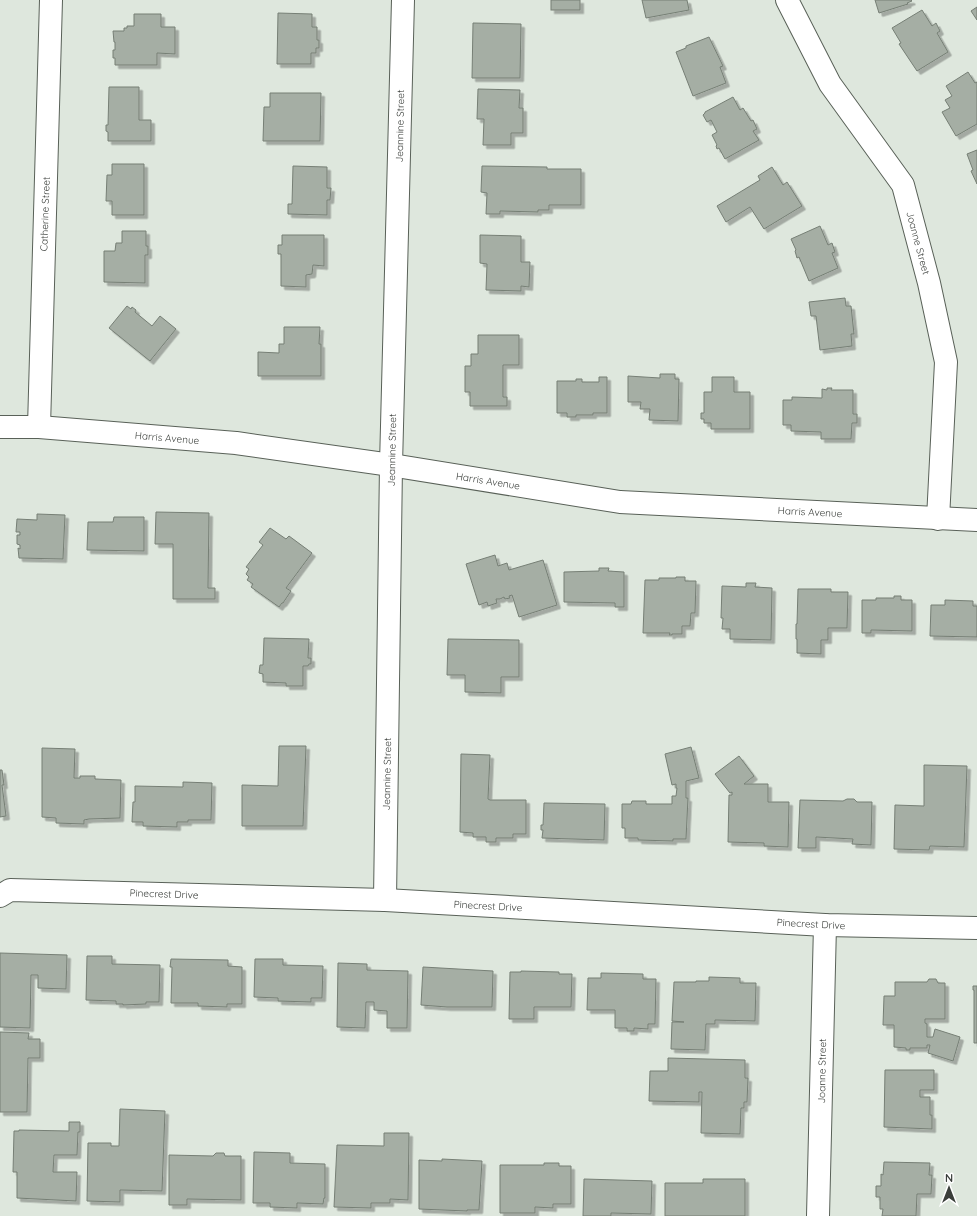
<svg xmlns="http://www.w3.org/2000/svg" width="977" height="1216" viewBox="0 0 977 1216" font-family="Quicksand,sans-serif">
	<defs>
		<filter id="shadow"><feDropShadow dx="3.5" dy="3.5" stdDeviation="0" flood-color="#0004"/></filter>
	</defs>
	<rect width="100%" height="100%" fill="#dee7dd"/>
	<g fill="#a5aea4" stroke="#767f75" filter="url(#shadow)">
		<rect x="551" y="0" width="29" height="10"/>
		<polygon points="642,0 687,0 689,10 646,18"/>
		<polygon points="875,0 911,0 912,1 907,3 908,4 879,13"/>
		<polygon points="977,7 977,20 971,11"/>
		<polygon points="922,10 932,26 936,23 940,31 937,33 948,52 917,71 899,44 901,43 892,28"/>
		<polygon points="278,13 312,14 312,27 317,27 317,40 319,40 319,48 316,48 316,53 311,53 311,64 277,64"/>
		<polygon points="134,14 161,14 161,27 175,27 175,54 157,53 157,65 115,65 115,58 113,58 113,50 115,50 115,42 114,42 113,31 124,31 124,28 127,28 127,26 134,26"/>
		<polygon points="473,23 521,24 520,78 472,78"/>
		<polygon points="709,37 723,66 720,67 726,83 693,96 676,52 686,48 686,46"/>
		<polygon points="968,72 975,83 977,82 977,124 956,136 942,112 950,108 945,100 952,96 946,86"/>
		<polygon points="109,87 139,87 139,120 151,120 151,141 108,141 108,132 106,131 106,125 108,125"/>
		<polygon points="478,89 520,90 519,108 523,108 523,133 511,133 511,145 483,145 484,119 477,119"/>
		<polygon points="270,93 321,93 320,141 263,141 264,107 270,107"/>
		<polygon points="733,97 740,110 743,108 751,121 753,120 757,129 753,131 759,140 725,159 719,148 717,149 716,146 717,145 712,135 717,132 711,120 707,122 703,115 705,113 705,112"/>
		<polygon points="977,150 977,184 971,171 973,170 967,154"/>
		<polygon points="112,164 144,164 144,215 112,215 112,201 106,201 107,175 112,175"/>
		<polygon points="293,166 327,167 327,188 331,188 330,200 327,200 327,215 288,214 288,204 292,204"/>
		<polygon points="482,166 547,167 547,169 581,169 581,205 549,205 549,210 538,210 538,212 500,211 500,214 486,214 487,193 481,192"/>
		<polygon points="772,167 783,185 787,182 802,206 764,229 750,207 726,222 717,206 760,180 758,176"/>
		<polygon points="820,226 828,245 832,243 835,252 832,253 838,268 809,281 799,257 797,258 795,251 796,250 791,239"/>
		<polygon points="122,231 146,231 146,246 148,246 148,255 145,255 145,283 104,282 104,251 115,251 116,243 122,243"/>
		<polygon points="282,235 324,235 324,266 313,265 312,274 306,275 306,287 281,286 281,254 278,254 278,245 282,245"/>
		<polygon points="480,235 521,236 521,262 530,262 529,287 521,286 521,291 486,290 487,264 480,263"/>
		<polygon points="845,298 846,306 851,306 854,334 851,334 852,346 820,350 816,316 811,316 809,302"/>
		<polygon points="127,306 131,309 132,307 136,310 135,312 152,326 160,316 176,329 150,361 109,328"/>
		<polygon points="284,327 320,327 319,344 321,344 321,376 258,376 258,352 279,353 279,344 284,344"/>
		<polygon points="478,335 519,335 519,365 503,365 503,397 507,397 507,406 470,406 470,392 465,392 465,366 471,366 471,354 478,354"/>
		<polygon points="660,374 675,374 675,379 679,379 678,421 649,420 650,409 640,409 641,402 628,402 628,376 660,378"/>
		<polygon points="599,377 607,377 607,413 593,413 593,415 576,415 576,417 567,417 567,413 557,413 557,381 576,381 576,379 582,379 582,382 599,382"/>
		<polygon points="712,377 734,377 734,392 750,392 750,429 711,429 711,423 704,423 704,419 701,419 701,413 704,413 704,392 712,392"/>
		<polygon points="827,388 832,388 831,390 853,390 853,414 857,414 857,423 852,423 851,439 821,439 821,432 791,431 791,425 783,425 783,400 792,400 792,397 822,398 822,389 827,390"/>
		<polygon points="156,512 209,513 208,588 215,588 215,599 173,599 173,544 155,544"/>
		<polygon points="37,514 65,515 63,559 19,558 18,548 20,549 20,545 17,544 17,535 20,535 20,532 16,532 17,519 37,520"/>
		<polygon points="114,517 144,517 144,551 87,550 88,522 113,522"/>
		<polygon points="270,528 286,539 289,536 312,553 286,588 291,591 283,603 282,603 279,607 251,587 253,584 247,580 249,577 246,574 249,569 246,567 263,545 259,542"/>
		<polygon points="495,555 498,566 507,563 509,570 543,560 557,605 519,617 512,595 509,596 510,598 505,599 504,597 500,599 496,599 497,603 488,606 487,602 479,605 466,564"/>
		<polygon points="599,568 609,568 608,571 624,572 624,607 615,607 615,603 564,602 564,572 599,571"/>
		<polygon points="676,577 685,577 685,581 696,581 695,613 691,613 690,626 682,626 682,634 672,634 672,635 669,635 670,633 643,633 645,580 659,580 659,578 676,578"/>
		<polygon points="746,583 756,583 755,587 772,588 771,640 730,639 730,629 722,629 723,618 721,618 722,586 746,587"/>
		<polygon points="798,589 831,589 831,592 848,592 847,628 828,628 828,640 821,640 821,654 797,653 797,639 796,639 796,624 797,624"/>
		<polygon points="894,596 901,596 901,600 912,600 912,631 871,630 871,633 862,633 862,600 876,600 876,598 894,598"/>
		<polygon points="945,600 973,601 973,606 977,606 977,637 930,636 931,605 945,605"/>
		<polygon points="264,638 309,639 308,658 311,658 311,664 309,664 308,666 303,666 303,686 286,686 286,683 263,682 263,674 259,673 260,665 263,665"/>
		<polygon points="448,639 519,640 519,677 501,677 501,693 465,692 465,675 447,675"/>
		<polygon points="279,746 306,746 303,826 242,826 242,785 278,786"/>
		<polygon points="691,747 699,778 686,781 686,798 688,798 686,839 673,839 673,841 638,840 638,838 625,838 625,828 622,828 622,804 631,804 632,801 646,801 646,804 672,804 672,796 676,796 677,788 676,788 676,784 672,785 665,754"/>
		<polygon points="42,748 75,749 74,778 80,778 80,776 95,776 95,779 121,780 120,818 89,819 84,820 84,824 56,823 56,818 42,817"/>
		<polygon points="461,754 490,755 488,799 490,800 526,800 526,834 513,834 513,838 496,838 496,842 486,842 486,837 473,837 473,833 460,832"/>
		<polygon points="739,756 754,776 744,784 768,784 768,802 789,802 788,847 764,846 764,843 728,842 729,795 732,795 732,792 730,793 715,774"/>
		<polygon points="924,765 967,766 964,847 930,846 929,850 894,849 895,805 924,806"/>
		<polygon points="0,770 2,770 4,785 2,785 6,816 0,817"/>
		<polygon points="183,782 212,783 211,820 188,820 188,822 177,822 177,827 143,826 143,822 132,822 133,802 135,802 135,786 183,787"/>
		<polygon points="847,799 854,799 857,802 872,802 871,845 852,844 853,839 816,837 816,848 798,848 800,800 843,801"/>
		<polygon points="544,803 605,804 604,840 542,838 543,830 541,830 541,825 543,825"/>
		<polygon points="0,953 67,955 66,989 38,988 38,975 31,975 30,1028 0,1027"/>
		<polygon points="87,956 112,956 112,964 160,965 159,1002 146,1002 146,1004 123,1005 123,1004 116,1004 116,1001 86,1000"/>
		<polygon points="171,959 228,960 228,966 242,967 242,1004 227,1004 227,1007 198,1006 198,1003 171,1003 172,967 170,967"/>
		<polygon points="255,959 283,959 283,965 323,966 322,998 311,998 311,1002 278,1001 278,998 254,997"/>
		<polygon points="338,963 367,964 367,970 408,971 407,1028 387,1028 387,1011 374,1010 374,1002 366,1002 365,1028 337,1027"/>
		<polygon points="423,967 493,971 492,1007 447,1007 421,1005"/>
		<polygon points="521,971 559,972 559,974 572,974 571,1007 534,1007 534,1019 509,1019 510,972 521,972"/>
		<polygon points="601,973 643,974 643,979 656,979 655,1024 648,1024 648,1029 634,1028 634,1031 627,1031 627,1028 615,1028 615,1010 587,1010 588,978 601,978"/>
		<polygon points="709,977 740,978 740,983 756,983 755,1021 715,1020 715,1024 706,1024 705,1050 671,1049 672,1022 684,1022 672,1021 674,982 696,982 696,981 709,981"/>
		<polygon points="929,979 936,979 938,983 945,983 945,1019 925,1019 925,1023 927,1024 927,1037 933,1037 935,1029 960,1037 953,1061 928,1053 930,1045 927,1045 927,1048 910,1048 910,1050 906,1050 906,1048 894,1047 894,1025 883,1025 884,996 895,996 895,982 927,982"/>
		<polygon points="973,986 977,986 977,1043 974,1043 974,990 973,990"/>
		<polygon points="0,1032 29,1033 28,1039 40,1039 40,1058 28,1058 27,1112 0,1112"/>
		<polygon points="668,1058 745,1060 745,1078 748,1078 747,1102 744,1102 744,1108 741,1108 740,1134 701,1133 702,1092 699,1092 699,1102 649,1101 650,1071 668,1071"/>
		<polygon points="885,1070 934,1070 934,1090 920,1090 920,1097 930,1097 930,1115 932,1115 932,1129 884,1127"/>
		<polygon points="120,1109 165,1111 162,1191 120,1190 120,1202 87,1201 88,1143 111,1143 111,1146 119,1146"/>
		<polygon points="69,1122 80,1122 80,1132 78,1132 77,1155 54,1155 53,1172 77,1172 76,1201 17,1198 17,1172 13,1172 14,1131 19,1131 19,1130 69,1131"/>
		<polygon points="384,1133 409,1133 408,1200 390,1199 390,1203 371,1203 371,1208 334,1207 337,1145 384,1146"/>
		<polygon points="254,1152 290,1153 290,1163 325,1164 325,1198 324,1198 323,1204 297,1203 297,1208 270,1207 270,1203 253,1203"/>
		<polygon points="216,1153 224,1153 225,1156 241,1156 241,1200 187,1199 187,1205 169,1205 169,1155 213,1156"/>
		<polygon points="442,1159 482,1161 479,1210 467,1210 467,1211 419,1209 419,1160 442,1161"/>
		<polygon points="884,1162 930,1163 929,1175 932,1175 931,1194 917,1194 916,1216 882,1216 883,1209 880,1209 880,1197 876,1197 876,1186 881,1186 881,1174 883,1175"/>
		<polygon points="544,1163 559,1163 559,1166 571,1166 571,1204 553,1204 553,1208 535,1207 535,1213 500,1213 500,1165 544,1165"/>
		<polygon points="584,1179 652,1181 651,1214 611,1213 611,1216 583,1216"/>
		<polygon points="703,1179 745,1179 745,1216 665,1216 665,1183 703,1183"/>
	</g>
	<g fill="none" stroke-linecap="round" stroke-linejoin="round">
		<g stroke="#596158" stroke-width="24">
			<g id="street">
				<polyline points="787,0 830,84 903,185 929,283 946,362 938,519"/>
				<polyline points="0,427 39,427 236,443 391,465 620,502 977,520"/>
				<polyline points="39,427 51,0"/>
				<polyline points="0,896 10,890 385,900 825,925 977,928"/>
				<polyline points="385,900 391,465 403,0"/>
				<polyline points="818,1216 825,925"/>
			</g>
		</g>
		<use href="#street" stroke="#fff" stroke-width="22"/>
	</g>
	<g text-anchor="middle" dominant-baseline="central" stroke-width="4" stroke-linejoin="round" paint-order="stroke">
		<g font-size="10" fill="#3a3e3a" stroke="#fff">
			<text transform="translate(400 126) rotate(-89)">Jeannine Street</text>
			<text transform="translate(45 214) rotate(-88)">Catherine Street</text>
			<text transform="translate(918 243) rotate(75)">Joanne Street</text>
			<text transform="translate(167 438) rotate(5)">Harris Avenue</text>
			<text transform="translate(392 450) rotate(-89)">Jeannine Street</text>
			<text transform="translate(488 481) rotate(9)">Harris Avenue</text>
			<text transform="translate(810 512) rotate(3)">Harris Avenue</text>
			<text transform="translate(387 774) rotate(-89)">Jeannine Street</text>
			<text transform="translate(164 894) rotate(2)">Pinecrest Drive</text>
			<text transform="translate(488 906) rotate(3)">Pinecrest Drive</text>
			<text transform="translate(811 924) rotate(3)">Pinecrest Drive</text>
			<text transform="translate(822 1071) rotate(-89)">Joanne Street</text>
		</g>
	</g>
	<g transform="translate(949 1188)" stroke="#ffffff" stroke-width="3" paint-order="stroke">
	<path d="M0-3L7 15L0 10L-7 15Z" fill="#3a3e3a"/>
	<text y="-6" font-size="11" font-weight="bold" text-anchor="middle" fill="#3a3e3a">N</text>
	</g>
</svg>
